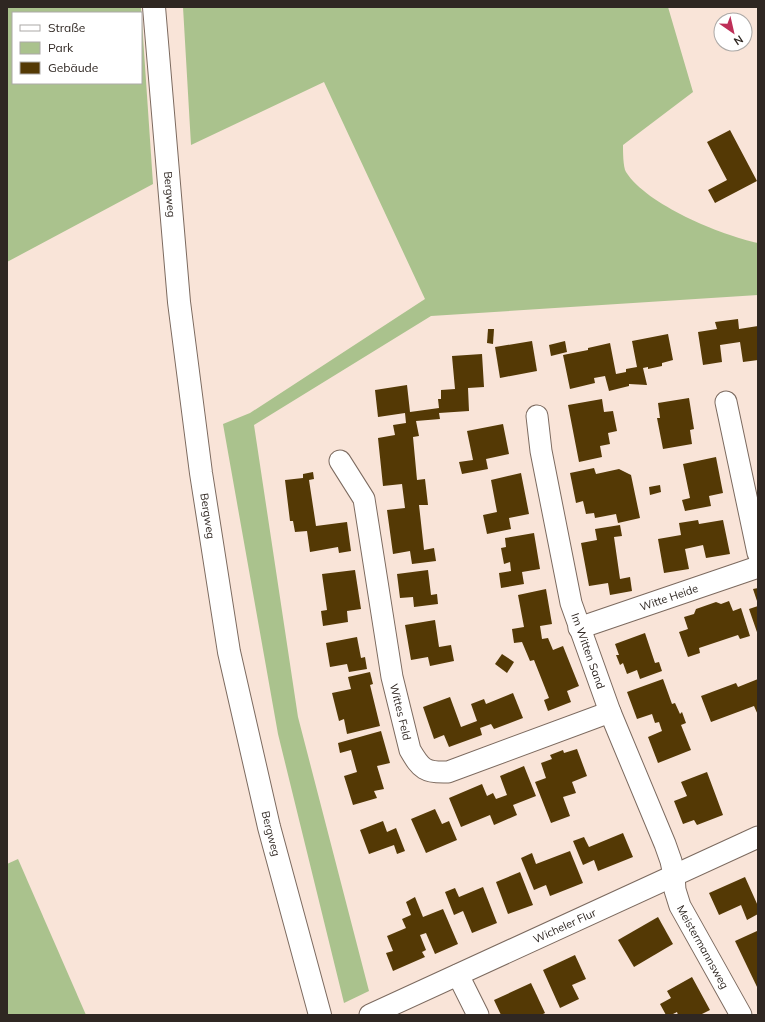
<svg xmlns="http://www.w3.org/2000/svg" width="765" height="1022" viewBox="0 0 765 1022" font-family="Mulish,sans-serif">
	<rect width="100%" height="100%" fill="#f9e4d8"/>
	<g fill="#aac28d" fill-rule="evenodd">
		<path d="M7,7H141L153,184L7,262ZM13,13H141V83H13Z"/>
		<path d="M183,7H668L693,92L623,145C623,151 623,167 626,172C647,205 721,235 758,243V295L431,316L254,425L298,717L369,991L344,1003L278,734L223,424L250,413L425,299L324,82L191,145Z"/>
		<polygon points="18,859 86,1015 7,1015 7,864"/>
	</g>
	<g fill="#543905">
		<polygon points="730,130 757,181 715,203 708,190 727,180 707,142"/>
		<polygon points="738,319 739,329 758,326 758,360 743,362 740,342 720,345 722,362 703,365 698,332 717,329 715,322"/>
		<polygon points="488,329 494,329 493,344 487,343"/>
		<polygon points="668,334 673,360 662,363 662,366 648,369 648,367 643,368 647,385 629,384 629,386 609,391 605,376 594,378 595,383 570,389 563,355 588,350 588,348 610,343 616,374 626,372 626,369 637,367 632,341"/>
		<polygon points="532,341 537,371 500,378 495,347"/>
		<polygon points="565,341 567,352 551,356 549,345"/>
		<polygon points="482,354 484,387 468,388 469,411 439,413 440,419 416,421 419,436 413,437 417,480 425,479 428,505 419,505 424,550 434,548 436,561 412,564 410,551 393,554 387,510 405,508 402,484 383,486 378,438 395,435 393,425 406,423 405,413 378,417 375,390 407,385 410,412 439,408 438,399 441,399 441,390 455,389 452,356"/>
		<polygon points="689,398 694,429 690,430 692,444 663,449 657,418 660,418 658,403"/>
		<polygon points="602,399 604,412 613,411 617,431 608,433 610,444 600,446 602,457 579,462 568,405"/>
		<polygon points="503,424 509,454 486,459 488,469 462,474 459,462 473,460 467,431"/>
		<polygon points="716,457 723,493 709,496 711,506 685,511 682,500 690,498 683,464"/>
		<polygon points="594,468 596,474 619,469 631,475 640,518 618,523 616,514 595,518 594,513 586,514 583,501 576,503 570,473"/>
		<polygon points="313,472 314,479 309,480 316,526 347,522 351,551 339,553 338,547 310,552 307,531 295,532 293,521 290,521 285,480 303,478 303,474"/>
		<polygon points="521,473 529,514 509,518 511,529 487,534 483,515 497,512 491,480"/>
		<polygon points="660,485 661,492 650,495 649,487"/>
		<polygon points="698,520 699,524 723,520 730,554 706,558 703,545 685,549 689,569 664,573 658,539 681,535 679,523"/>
		<polygon points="620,525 622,536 614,537 620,579 630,577 632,591 610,595 608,583 589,586 581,543 597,540 595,529"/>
		<polygon points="534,533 540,569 522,572 524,584 501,588 499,573 511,571 510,562 504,564 501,548 506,547 505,538"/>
		<polygon points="355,570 361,609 347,611 348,622 323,626 321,611 327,610 322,574"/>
		<polygon points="428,570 431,595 437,594 438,604 414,607 413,597 400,598 397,574"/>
		<polygon points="758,588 758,604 753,589"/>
		<polygon points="546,589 552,624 540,626 542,639 548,638 553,650 563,646 579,686 567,691 571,702 548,711 544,700 549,698 534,660 530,661 522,642 514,643 512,629 524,627 518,595"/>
		<polygon points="729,601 733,611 741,608 750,636 740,639 738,635 699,648 700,653 688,657 679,632 688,629 684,617 694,614 696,609 716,602 721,604"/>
		<polygon points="758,606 758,635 749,609"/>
		<polygon points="435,620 439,647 451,645 454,661 430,666 428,657 411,660 405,625"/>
		<polygon points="645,633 655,663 659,662 662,671 640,679 637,670 627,674 623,663 620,665 616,655 619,655 615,644"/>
		<polygon points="357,637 361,658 365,657 367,669 349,672 347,664 330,667 326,643"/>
		<polygon points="502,654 514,662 507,673 495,664"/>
		<polygon points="370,672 373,684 370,685 380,726 347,734 344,719 339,721 332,693 351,689 348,677"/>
		<polygon points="663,679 672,704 675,703 680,714 682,712 686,723 681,725 691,750 658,763 648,737 662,731 659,722 655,723 652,714 637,719 627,692"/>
		<polygon points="758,679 758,715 754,706 711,722 701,696 736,683 738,687"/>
		<polygon points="513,693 523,718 494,729 491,724 480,728 482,735 449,747 444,735 434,739 423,707 450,697 461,727 477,721 471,704 484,699 486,704"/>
		<polygon points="381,731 390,763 377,766 384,789 374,791 377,798 353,805 344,776 357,772 351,750 340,753 338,743"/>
		<polygon points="577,749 587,776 572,782 576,793 563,797 570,816 551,823 535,782 546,778 541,763 552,759 550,755 563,750 564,753"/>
		<polygon points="524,766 536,796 513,805 517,815 494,825 490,815 461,827 449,798 482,784 487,796 493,793 496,799 507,795 500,776"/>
		<polygon points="707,772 723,815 697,825 694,820 683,824 674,801 687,796 681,782"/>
		<polygon points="435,809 442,824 449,821 457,840 426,853 411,819"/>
		<polygon points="383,821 387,832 396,828 405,851 397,854 394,845 369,854 360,830"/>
		<polygon points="623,833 633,857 598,871 594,860 583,865 573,841 584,837 589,847"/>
		<polygon points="570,851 583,883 550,896 546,885 534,890 521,858 532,853 536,864"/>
		<polygon points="520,872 533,905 508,914 496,882"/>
		<polygon points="745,877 758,906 758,914 747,920 741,905 719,915 709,893"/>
		<polygon points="483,887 497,923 472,933 463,911 454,915 445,892 455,888 459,897"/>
		<polygon points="415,897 423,917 443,909 458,944 435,954 426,933 420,935 426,950 422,952 425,957 393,971 386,953 393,951 387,936 406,928 402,919 411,915 406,902"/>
		<polygon points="658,917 673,944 634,967 618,940"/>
		<polygon points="757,931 758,932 758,989 735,941"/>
		<polygon points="575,955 586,979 572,985 579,999 560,1008 543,970"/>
		<polygon points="692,977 710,1010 700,1015 678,1015 677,1012 671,1015 666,1015 660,1004 671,998 667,991"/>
		<polygon points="531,983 545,1013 541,1015 501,1015 494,1000"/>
	</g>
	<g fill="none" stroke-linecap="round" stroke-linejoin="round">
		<g stroke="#7c6a5f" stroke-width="23">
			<g id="minor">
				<polyline points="726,402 758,553"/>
				<path id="s1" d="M537,416L541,451L571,603L610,712L665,844L671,861L674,875L675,890L680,906L741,1015"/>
				<path id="s2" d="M340,461L364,499L392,677L410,750C421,769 425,773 448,772L610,712"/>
				<path id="s3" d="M579,628L758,567"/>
				<polyline points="458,975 478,1015"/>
				<path id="s4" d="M370,1015L758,837"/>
			</g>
		</g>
		<g stroke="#7c6a5f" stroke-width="24">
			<g id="major">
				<path id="s5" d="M154,7L179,302L201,473L229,652L269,827L320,1015"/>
			</g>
		</g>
		<use href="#minor" stroke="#fff" stroke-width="21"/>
		<use href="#major" stroke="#fff" stroke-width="22"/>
	</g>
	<g text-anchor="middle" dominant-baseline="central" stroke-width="4" stroke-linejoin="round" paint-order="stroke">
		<g font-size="11" fill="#2f2722" stroke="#fff">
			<text stroke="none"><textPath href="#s5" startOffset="188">Bergweg</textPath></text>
			<text stroke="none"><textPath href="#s5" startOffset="512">Bergweg</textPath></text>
			<text stroke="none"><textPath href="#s3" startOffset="95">Witte Heide</textPath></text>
			<text stroke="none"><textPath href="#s1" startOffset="241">Im Witten Sand</textPath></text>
			<text stroke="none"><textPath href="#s2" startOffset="261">Wittes Feld</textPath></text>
			<text stroke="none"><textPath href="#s5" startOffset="836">Bergweg</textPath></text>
			<text stroke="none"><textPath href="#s4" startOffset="214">Wicheler Flur</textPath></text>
			<text stroke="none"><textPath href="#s1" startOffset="560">Meistermannsweg</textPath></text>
		</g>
	</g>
	<rect width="765" height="1022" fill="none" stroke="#2f2722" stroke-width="16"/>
	<rect x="12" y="12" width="130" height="72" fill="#ffffff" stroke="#aca9a7"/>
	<rect x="20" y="25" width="20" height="6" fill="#ffffff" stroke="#aca9a7"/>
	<text x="48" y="32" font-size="12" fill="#2f2722">Straße</text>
	<rect x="20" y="42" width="20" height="12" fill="#aac28d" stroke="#aca9a7"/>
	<text x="48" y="52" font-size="12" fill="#2f2722">Park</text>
	<rect x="20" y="62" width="20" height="12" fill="#543905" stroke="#aca9a7"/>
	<text x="48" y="72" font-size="12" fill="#2f2722">Gebäude</text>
	<g transform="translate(733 32) rotate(146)"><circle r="19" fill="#ffffff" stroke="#aca9a7"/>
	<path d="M0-3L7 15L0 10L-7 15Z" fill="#be2f58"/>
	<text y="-6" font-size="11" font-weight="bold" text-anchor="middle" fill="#2f2722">N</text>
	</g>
</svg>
